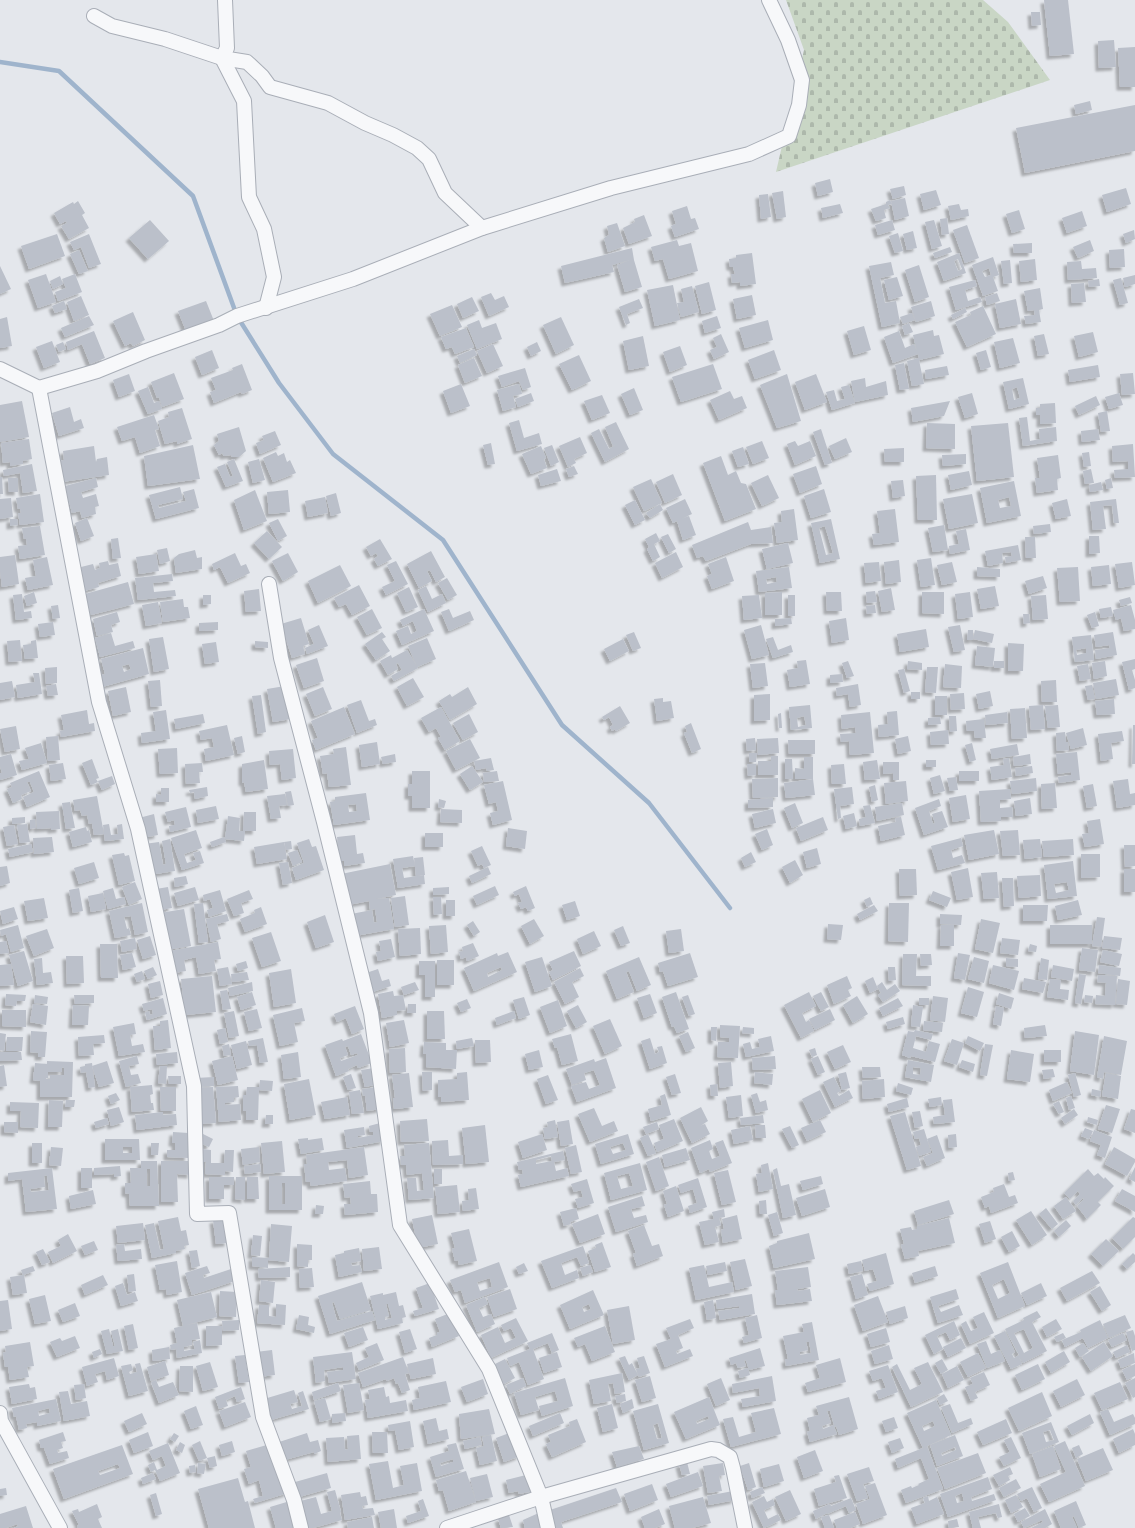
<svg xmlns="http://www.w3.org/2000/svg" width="1135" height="1528" viewBox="0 0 1135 1528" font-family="'PT Sans',sans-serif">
	<defs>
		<pattern id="cemetery-stones" width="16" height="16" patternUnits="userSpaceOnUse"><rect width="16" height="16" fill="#c9d6c5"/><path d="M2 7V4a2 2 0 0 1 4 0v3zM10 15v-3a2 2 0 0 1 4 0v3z" fill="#adb8ab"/></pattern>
		<filter id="shadow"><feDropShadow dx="-3.5" dy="3.5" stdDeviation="1" flood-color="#0004"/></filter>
	</defs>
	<rect width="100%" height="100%" fill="#e4e7ec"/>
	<polygon fill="url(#cemetery-stones)" points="786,0 983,0 1008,22 1050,80 776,172 804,50"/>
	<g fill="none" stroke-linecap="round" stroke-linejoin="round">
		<polyline stroke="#9fb4cc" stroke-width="4.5" points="0,62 59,71 193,196 237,316 279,383 333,454 443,540 562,725 649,803 730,908"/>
	</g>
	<g fill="#bbc0ca" fill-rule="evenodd" filter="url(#shadow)">
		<polygon points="1044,0 1068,0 1074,54 1050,56"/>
		<polygon points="1031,12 1040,12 1041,25 1032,26"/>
		<polygon points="1114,40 1116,67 1099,68 1098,41"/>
		<polygon points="1135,47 1135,87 1120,87 1118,48"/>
		<polygon points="1090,101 1092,110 1076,114 1074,105"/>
		<polygon points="1135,105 1135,151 1025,173 1016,128"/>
		<polygon points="830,179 833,192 818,196 815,183"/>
		<polygon points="904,186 906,195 893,199 890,189"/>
		<polygon points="1126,188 1131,204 1107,212 1102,195"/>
		<polygon points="936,190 941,205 924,210 920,194"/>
		<polygon points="783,191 786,217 777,219 772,193"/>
		<polygon points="768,194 771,217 761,219 759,195"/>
		<polygon points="905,198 909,216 895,220 891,201"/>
		<polygon points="890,200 892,204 888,205 890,208 884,210 886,218 876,221 871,209 886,204 886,202"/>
		<polygon points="78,201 85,213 82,215 89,228 69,239 61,226 67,223 66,221 60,224 54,213 73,202 74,204"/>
		<polygon points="840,204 843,213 823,218 821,208"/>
		<polygon points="959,204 961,210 968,209 969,216 951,220 948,206"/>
		<polygon points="687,206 691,219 695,218 699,229 675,237 671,226 676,224 672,211"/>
		<polygon points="1019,210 1025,229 1012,233 1006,214"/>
		<polygon points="1082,211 1087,226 1067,233 1062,218"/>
		<polygon points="644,215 652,236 629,244 623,228 635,222 634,219"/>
		<polygon points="947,218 949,234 942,235 940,219"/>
		<polygon points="150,220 169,241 148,259 129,238"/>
		<polygon points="892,220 895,230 878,235 875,225"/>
		<polygon points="934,220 942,246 932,249 925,222"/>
		<polygon points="617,223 625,246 608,252 604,238 609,235 607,226"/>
		<polygon points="967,225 979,258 965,263 953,230"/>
		<polygon points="1134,230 1135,239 1126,243 1123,234"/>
		<polygon points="913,231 917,248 907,250 903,234"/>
		<polygon points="898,233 903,251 895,253 889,236"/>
		<polygon points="57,234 65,256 29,269 21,246"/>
		<polygon points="89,234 101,264 89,268 81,247 74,250 70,242"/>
		<polygon points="677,240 679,246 691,243 698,271 669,279 663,259 655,261 651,247"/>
		<polygon points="1090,240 1094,251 1078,258 1073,247"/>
		<polygon points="1032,243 1032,253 1014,253 1013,244"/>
		<polygon points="950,247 952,252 935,258 933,253"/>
		<polygon points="632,248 634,260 642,287 625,292 617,265 630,260 612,265 614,272 565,283 561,266"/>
		<polygon points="1124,249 1125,267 1110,268 1109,250"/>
		<polygon points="79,250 88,271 79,274 70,254"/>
		<polygon points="752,253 756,284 740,286 740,282 732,283 731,274 735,274 733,267 730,267 729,259 736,258 736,255"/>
		<path d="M959,253L966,273L944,281L937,262ZM958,259L962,269L958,271L954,261Z"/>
		<path d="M993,257L999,275L993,277L998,291L983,296L972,265ZM989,268L991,275L985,277L982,271Z"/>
		<polygon points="1035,259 1037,280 1021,282 1019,261"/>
		<polygon points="1010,260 1012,283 1004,284 1001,261"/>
		<polygon points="1081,261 1082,269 1096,268 1097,278 1068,280 1067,262"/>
		<polygon points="891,262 894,275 880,278 885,303 896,301 900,323 882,327 869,266"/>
		<polygon points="919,265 929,297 915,302 905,270"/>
		<polygon points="0,266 11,289 0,294"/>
		<polygon points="46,274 56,302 38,308 28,280"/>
		<polygon points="75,274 82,292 58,301 55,292 66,288 62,279"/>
		<polygon points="1135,275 1135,284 1125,287 1123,278"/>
		<polygon points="60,276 63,284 53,289 50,281"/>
		<polygon points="897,277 903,296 889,300 884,280"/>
		<polygon points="1121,278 1128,303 1120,305 1113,280"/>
		<polygon points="1099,279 1100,286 1089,287 1088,281"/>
		<polygon points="975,280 977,286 965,290 968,301 980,297 982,302 956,310 949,287"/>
		<polygon points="709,282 716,310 702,314 695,286"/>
		<polygon points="1084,283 1086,302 1072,303 1071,284"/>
		<polygon points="673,285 680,320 655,326 647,290"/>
		<polygon points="692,286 699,312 681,317 677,303 684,302 681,289"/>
		<polygon points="1040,288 1043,309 1039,310 1041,322 1026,324 1024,316 1035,315 1034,310 1028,311 1024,291"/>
		<polygon points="491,293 495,300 504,296 509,307 489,316 481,297"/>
		<polygon points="997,293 1000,301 987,305 985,297"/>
		<polygon points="752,295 756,315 737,319 733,299"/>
		<polygon points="81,296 89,315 74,321 67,302"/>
		<polygon points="472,297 479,311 463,318 457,304"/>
		<polygon points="639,299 643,308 627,314 630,323 626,325 619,307"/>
		<polygon points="1016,299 1021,324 1000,328 995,304"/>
		<polygon points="64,301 67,309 55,313 52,306"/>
		<polygon points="206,301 214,321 186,331 178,311"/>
		<polygon points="931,301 935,316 916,322 911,307"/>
		<polygon points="452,305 462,327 440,336 430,314"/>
		<polygon points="983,306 996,334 967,347 955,322 971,315 970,312"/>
		<polygon points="965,308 967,312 953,319 951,315"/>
		<polygon points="133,312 145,340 133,346 131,343 125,346 113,321"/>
		<polygon points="912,313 915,320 903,324 900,317"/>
		<polygon points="89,316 94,325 65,337 61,328"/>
		<polygon points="717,316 721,328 705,333 702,321"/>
		<polygon points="7,317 12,346 0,348 0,319"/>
		<polygon points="561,317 574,345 556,354 543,325"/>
		<polygon points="479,320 482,328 496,323 502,339 477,349 467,325"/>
		<polygon points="768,320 773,340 745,348 739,328"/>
		<polygon points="909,323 913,332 905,335 902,326"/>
		<polygon points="864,326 871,350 854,355 847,331"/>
		<polygon points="466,328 474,347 455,354 452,347 446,349 441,337"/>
		<polygon points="933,330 934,336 939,335 944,354 919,360 924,384 912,386 907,361 919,358 918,354 893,363 884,337 899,331 905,348 914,344 917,352 913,335"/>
		<polygon points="94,331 105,358 90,364 82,344 68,350 66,342"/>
		<polygon points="1093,332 1098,352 1079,357 1074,336"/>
		<polygon points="721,334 729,352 714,359 710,350 717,347 713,338"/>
		<polygon points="1044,334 1049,354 1038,356 1034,336"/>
		<polygon points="643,336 649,366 629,370 623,341"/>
		<polygon points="1013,338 1020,363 1000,368 994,342"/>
		<polygon points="52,341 60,362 44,368 36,347"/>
		<polygon points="63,342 66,349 59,352 56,345"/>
		<polygon points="537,342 541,351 531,356 527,347"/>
		<polygon points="493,344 503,366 487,373 477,351"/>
		<polygon points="680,346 687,365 670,372 663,352"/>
		<polygon points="474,349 477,355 460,363 457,356"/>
		<polygon points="212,350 219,368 202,375 195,357"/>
		<polygon points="774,350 781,370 755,379 748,360"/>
		<polygon points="986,350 991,367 981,370 976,353"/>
		<polygon points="579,355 591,381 572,390 559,364"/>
		<polygon points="474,358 482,376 465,383 458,365"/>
		<polygon points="904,363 909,389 900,390 895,365"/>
		<polygon points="242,364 252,390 242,394 241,392 214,403 210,392 216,390 211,378 233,370 232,368"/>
		<polygon points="713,364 722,389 681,402 672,377"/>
		<polygon points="1098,365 1100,377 1070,382 1068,370"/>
		<polygon points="947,366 949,375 926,379 925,370"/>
		<polygon points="525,368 531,387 523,390 519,381 502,387 498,376"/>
		<polygon points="174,373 184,399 162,407 159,397 157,398 151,382"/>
		<polygon points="1133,373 1135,394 1122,395 1120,374"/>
		<polygon points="129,374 135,391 119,397 113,380"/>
		<polygon points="787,374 801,421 777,428 760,385"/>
		<polygon points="816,374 827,402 805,410 795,382"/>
		<polygon points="865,378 866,387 886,381 888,395 855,402 851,381"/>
		<path d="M1023,378L1029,404L1009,409L1003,382ZM1017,387L1020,398L1014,400L1012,389Z"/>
		<polygon points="461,384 470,406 451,413 443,391"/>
		<polygon points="519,384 522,394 513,396 516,407 503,411 497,390"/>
		<polygon points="849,385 855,403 832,410 826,392 834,390 837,401 845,399 841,387"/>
		<polygon points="148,387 154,403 159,401 162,409 148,414 138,391"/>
		<polygon points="634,388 643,410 630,415 621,394"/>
		<polygon points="730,391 734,399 742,396 747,408 719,420 710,400"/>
		<polygon points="531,393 534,401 518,407 515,399"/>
		<polygon points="972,393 978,414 965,418 958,397"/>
		<polygon points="1119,393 1123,405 1109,409 1105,397"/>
		<polygon points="602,395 610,413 592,420 584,401"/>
		<polygon points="1096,396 1100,405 1079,415 1075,406"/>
		<polygon points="22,401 29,437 0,442 0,405"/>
		<polygon points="950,401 944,416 913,422 911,408"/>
		<polygon points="1055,403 1056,423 1040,424 1040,415 1036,415 1036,408 1040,408 1040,404"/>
		<polygon points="70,407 74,422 81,419 84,428 59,436 52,413"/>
		<polygon points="182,408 192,439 177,444 177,441 165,444 158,421 169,417 168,412"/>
		<polygon points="1107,411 1110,431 1101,432 1098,413"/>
		<polygon points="154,415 159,429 155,430 160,446 140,453 135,437 122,441 117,427"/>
		<polygon points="1027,417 1030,441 1040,439 1039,429 1056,427 1057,441 1023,446 1019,418"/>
		<polygon points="519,420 524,438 539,433 542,444 517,451 509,423"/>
		<polygon points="616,422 629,449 605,462 591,433 599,429 609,449 617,444 613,446 605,427"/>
		<polygon points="927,423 955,424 955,449 926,448"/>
		<polygon points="1008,423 1014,477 977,481 971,426"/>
		<polygon points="239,427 246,451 239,457 232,457 231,455 224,456 222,453 219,455 214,445 219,441 217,434"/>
		<polygon points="821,429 832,463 825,465 813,432"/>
		<polygon points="1098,429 1100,440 1082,442 1081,431"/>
		<polygon points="275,431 281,445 260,454 256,443 264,440 262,436"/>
		<polygon points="580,437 587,453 574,459 576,463 568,467 559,446"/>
		<polygon points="846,438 852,452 835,459 829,446"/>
		<polygon points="29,439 32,459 23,461 23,464 10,466 10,462 3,463 1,443"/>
		<polygon points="762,441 769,458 753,464 746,447"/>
		<polygon points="795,441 798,446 810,441 816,456 795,465 787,444"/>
		<polygon points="491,443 495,464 488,465 483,445"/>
		<polygon points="1133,444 1135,477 1115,478 1114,470 1128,469 1128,461 1113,462 1112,446"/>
		<polygon points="193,445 200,479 148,486 144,456"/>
		<polygon points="552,445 559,462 551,466 544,448"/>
		<polygon points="94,446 96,462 97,459 107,457 109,475 62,482 59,461 64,460 63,451"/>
		<polygon points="541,446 546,458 544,459 547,468 531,474 522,454"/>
		<polygon points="743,447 749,464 738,467 732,451"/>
		<polygon points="904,448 904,462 885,462 884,449"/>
		<polygon points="276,452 278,456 284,453 287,462 290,460 296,473 273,482 263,458"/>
		<polygon points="1089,452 1091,466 1084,467 1082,453"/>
		<polygon points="966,454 966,464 943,466 942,455"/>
		<polygon points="1058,455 1061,478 1057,479 1058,490 1037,493 1035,478 1040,478 1037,458"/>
		<polygon points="721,456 728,475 736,471 741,483 746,484 756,509 725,521 703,463"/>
		<polygon points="234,459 243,481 226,487 217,467 225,464 230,477 233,476 227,462"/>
		<polygon points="259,459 265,480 253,483 248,462"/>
		<polygon points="32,464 37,491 23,493 20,473 4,476 3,470"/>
		<polygon points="574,466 578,474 569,477 566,469"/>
		<polygon points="816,466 822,484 800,493 793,474"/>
		<polygon points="557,469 561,481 541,486 538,475"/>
		<polygon points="1091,469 1094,483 1085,484 1083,471"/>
		<polygon points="969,471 972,485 951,490 948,475"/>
		<polygon points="673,474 682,495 665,503 656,482"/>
		<polygon points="768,475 779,498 762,506 751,483"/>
		<polygon points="936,475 937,520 918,520 916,476"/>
		<polygon points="0,477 2,477 3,494 0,494"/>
		<polygon points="8,478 18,478 18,492 9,492"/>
		<polygon points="96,478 98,487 81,492 83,498 96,494 99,506 95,507 96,514 82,518 80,511 72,513 65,486"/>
		<polygon points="1111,478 1113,488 1107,489 1105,480"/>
		<polygon points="651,479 662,503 644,511 633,487"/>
		<polygon points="903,480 905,496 893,498 891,481"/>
		<path d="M1014,481L1021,516L987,523L980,488ZM1009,497L1011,506L1000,508L998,500Z"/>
		<polygon points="1101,482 1103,490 1090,492 1089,485"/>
		<polygon points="180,487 183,499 158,505 159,508 186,501 183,492 194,489 199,508 156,519 149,495"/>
		<polygon points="824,489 831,512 811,518 804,496"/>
		<polygon points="255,490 267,521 244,530 234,500"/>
		<polygon points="288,490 290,512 269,514 267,492"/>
		<polygon points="336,493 341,513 331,516 326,496"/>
		<polygon points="40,494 44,522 20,525 18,513 21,513 20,509 18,509 16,498"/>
		<polygon points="972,494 978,523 949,529 943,499"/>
		<polygon points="325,497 328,513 308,517 305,501"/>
		<polygon points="11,498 13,517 0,519 0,499"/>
		<polygon points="685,499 692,514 681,519 689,516 696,535 683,540 677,521 673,523 666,508"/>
		<polygon points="1067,499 1071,516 1056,519 1052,503"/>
		<polygon points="1116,499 1119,523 1114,523 1112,505 1103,506 1106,529 1093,530 1090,502"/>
		<polygon points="635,500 645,520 635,525 625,505"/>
		<polygon points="660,504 663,510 650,518 646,513"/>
		<polygon points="794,509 798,540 777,543 774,523 782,522 781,511"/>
		<polygon points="895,509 899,542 874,545 872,534 880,533 877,511"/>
		<polygon points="87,518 94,536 81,541 75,523"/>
		<polygon points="10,519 17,519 18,525 10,526"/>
		<polygon points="278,519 287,536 278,541 269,523"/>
		<path d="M831,519L840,559L820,563L811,523ZM825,526L833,553L826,555L819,528Z"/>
		<polygon points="748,522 751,530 771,527 773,543 751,544 706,561 703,556 697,558 692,545"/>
		<polygon points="1050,524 1051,532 1034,534 1033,526"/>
		<polygon points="944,525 948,550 933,552 928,528"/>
		<polygon points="40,526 45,555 20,559 18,546 27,545 26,539 24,539 22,528"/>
		<polygon points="966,529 970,550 950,554 949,546 959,544 956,531"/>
		<polygon points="267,531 282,547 269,559 254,543"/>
		<polygon points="656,533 660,541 654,544 660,557 653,561 647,549 649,547 645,539"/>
		<polygon points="668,534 676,549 669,553 661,537"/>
		<polygon points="1089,536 1099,536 1100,553 1089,554"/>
		<polygon points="1025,537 1035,537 1036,558 1026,558"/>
		<polygon points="118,538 121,558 113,559 111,539"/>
		<polygon points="380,539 392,559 378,566 374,559 378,556 376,553 371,556 366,547"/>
		<polygon points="788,543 793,563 767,569 762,549"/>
		<polygon points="1018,545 1021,560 1006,563 1005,557 1012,556 1011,552 1002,553 1003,563 988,566 985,551"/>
		<polygon points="167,548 170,561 160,564 157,550"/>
		<polygon points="195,550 197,558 202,557 202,569 176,573 174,558 179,554"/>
		<polygon points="431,551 445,577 436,582 430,570 427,571 432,581 419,588 407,564"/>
		<polygon points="676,552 683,567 662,578 655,563"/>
		<polygon points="235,553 241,566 246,564 250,573 228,583 220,567 214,570 212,564"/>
		<polygon points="288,553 298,572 283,581 272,561"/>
		<polygon points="156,554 159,571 139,574 136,557"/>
		<polygon points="15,555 19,584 2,587 0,571 0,557"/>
		<polygon points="47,557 53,585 28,590 25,578 36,576 33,560"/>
		<polygon points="726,557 734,581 712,589 707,576 712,574 708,564"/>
		<polygon points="931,558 935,585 921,587 917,560"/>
		<polygon points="899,560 901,582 886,584 884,562"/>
		<polygon points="108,561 109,565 118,563 121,576 98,583 99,587 84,591 77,568 93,564 95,570 100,568 99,563"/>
		<polygon points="396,561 408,584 386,595 382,587 395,581 387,565"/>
		<polygon points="879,562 881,581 866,583 864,563"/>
		<polygon points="952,562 957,582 942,585 937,565"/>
		<polygon points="1132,562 1135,585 1119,588 1115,564"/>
		<polygon points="340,565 351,586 318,603 308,581"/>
		<polygon points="1109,565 1111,584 1093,586 1091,567"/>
		<path d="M789,567L792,588L759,592L756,571ZM776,577L777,582L767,584L766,579Z"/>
		<polygon points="977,567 1000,569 1000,577 977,576"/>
		<polygon points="1078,567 1080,601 1060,602 1057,568"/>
		<polygon points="172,574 173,581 153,583 154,592 175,590 176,596 138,600 135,578"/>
		<polygon points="1043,576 1047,588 1029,594 1025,581"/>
		<polygon points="447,578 457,595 448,600 438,583"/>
		<polygon points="128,582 134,604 91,615 85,594"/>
		<polygon points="359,585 370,606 352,615 346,604 339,607 334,598"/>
		<polygon points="426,586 432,599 442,594 446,603 428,612 418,590"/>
		<polygon points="995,586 999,606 981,609 977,589"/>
		<polygon points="409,587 418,607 406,612 397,593"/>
		<polygon points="891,588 895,610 882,612 878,591"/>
		<polygon points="259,589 261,611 246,612 244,591"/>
		<polygon points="875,591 877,602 867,603 866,592"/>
		<polygon points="34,592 37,603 27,606 24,596"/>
		<polygon points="782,592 782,615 765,615 765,593"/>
		<polygon points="826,592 841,592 842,611 827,611"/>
		<polygon points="922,592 944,592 944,614 922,613"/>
		<polygon points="970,592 973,617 958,619 955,594"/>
		<polygon points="22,594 24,612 31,611 32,618 16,620 13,595"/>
		<polygon points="203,595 211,595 211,604 203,605"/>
		<polygon points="759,595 762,618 744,620 742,596"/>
		<rect x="788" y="595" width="7" height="21"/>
		<polygon points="1046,595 1048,619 1033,620 1031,596"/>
		<polygon points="1130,597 1132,603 1121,606 1119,600"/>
		<polygon points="183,599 184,607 188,607 190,618 163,622 160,602"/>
		<polygon points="158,602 162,623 146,626 142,605"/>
		<polygon points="58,605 60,618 53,619 51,606"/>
		<polygon points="875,605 876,613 867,614 866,606"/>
		<polygon points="1131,605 1135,620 1135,629 1124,631 1121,618 1116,620 1113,610"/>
		<polygon points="1111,607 1113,616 1101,618 1099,609"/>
		<polygon points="372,609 382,628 367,635 357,617"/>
		<polygon points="424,609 434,631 402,645 396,631 408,626 411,634 417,631 413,621 403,626 400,620"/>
		<polygon points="449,609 453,618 470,611 474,620 449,631 441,612"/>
		<polygon points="117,612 120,622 111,625 113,632 97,636 93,619"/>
		<polygon points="1095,612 1099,626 1092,628 1087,615"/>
		<polygon points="1023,614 1029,614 1030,623 1024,624"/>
		<polygon points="301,618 309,644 303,646 305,654 292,658 281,624"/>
		<polygon points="791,618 792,624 775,626 775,619"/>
		<polygon points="846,618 849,640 832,643 829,621"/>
		<polygon points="53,622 55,635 40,637 38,624"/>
		<polygon points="218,622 218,630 199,631 199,623"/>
		<polygon points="319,625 328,646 307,654 305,648 314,644 308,630"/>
		<polygon points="761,625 769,655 752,659 744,630"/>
		<polygon points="960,625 965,650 954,652 948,627"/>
		<polygon points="926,629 929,647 900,652 897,634"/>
		<polygon points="968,630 973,630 973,640 967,640"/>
		<polygon points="975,630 994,634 992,643 973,639"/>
		<polygon points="382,632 386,637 382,639 390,651 376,660 365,644"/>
		<polygon points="634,632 641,648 633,651 626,635"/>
		<polygon points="1113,632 1117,655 1096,659 1095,650 1110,648 1109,645 1096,647 1094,635"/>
		<polygon points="111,633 115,646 133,641 135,648 100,657 95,638"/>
		<path d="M1091,635L1094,660L1075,662L1072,637ZM1086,648V653L1077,655L1076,650Z"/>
		<polygon points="163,637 169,669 154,672 149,639"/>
		<polygon points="773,637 778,650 791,645 793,652 773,658 766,639"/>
		<polygon points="427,638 436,659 417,667 408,646"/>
		<polygon points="623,639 629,651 610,661 604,649"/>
		<polygon points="20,640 22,661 9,662 7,641"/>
		<polygon points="36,640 38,658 25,659 23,645 31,644 31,641"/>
		<polygon points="255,641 268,642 268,648 255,647"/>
		<polygon points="216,642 219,662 205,664 202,644"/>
		<polygon points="1008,643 1024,644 1023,671 1008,671"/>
		<polygon points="977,646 995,648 993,667 975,665"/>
		<path d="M143,648L149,674L102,687L99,676L105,674L101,659ZM129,664L131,669L124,672L122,666Z"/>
		<polygon points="407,650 418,668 394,681 391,676 402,670 398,663 396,664 398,669 388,675 380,661 391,655 392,658"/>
		<polygon points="317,658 324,681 304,688 296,665"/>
		<polygon points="1135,659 1135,669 1132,670 1135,680 1135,688 1129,690 1122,662"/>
		<polygon points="806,660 810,684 790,687 787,670 798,668 797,661"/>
		<polygon points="848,661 854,676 847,678 842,663"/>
		<polygon points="908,661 922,663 922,670 907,669"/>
		<rect x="994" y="661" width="10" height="7"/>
		<polygon points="1105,661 1107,676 1094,679 1092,663"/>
		<polygon points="765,663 768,686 753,688 750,664"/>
		<polygon points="945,664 962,666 961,688 943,687"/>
		<polygon points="1088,664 1091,679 1080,681 1077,666"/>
		<polygon points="57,667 57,683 46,684 45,668"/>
		<polygon points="927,667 938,667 936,693 925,692"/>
		<polygon points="904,669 910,691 904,693 898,670"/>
		<polygon points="33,673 39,673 42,694 18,698 16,685 35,682"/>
		<polygon points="842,674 843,682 830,683 830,675"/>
		<polygon points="413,678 424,697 407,706 397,687"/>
		<polygon points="1116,679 1119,695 1096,699 1093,683"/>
		<polygon points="160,680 162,706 151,707 148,681"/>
		<polygon points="1056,680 1057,702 1042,702 1041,681"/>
		<polygon points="12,681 15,697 0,700 0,683"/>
		<polygon points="56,684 58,695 48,696 46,686"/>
		<polygon points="858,684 861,705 850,707 848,694 837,696 836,688"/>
		<polygon points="1092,685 1095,699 1088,700 1085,686"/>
		<polygon points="285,686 291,719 273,722 267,689"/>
		<polygon points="126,687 131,712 113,716 108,691"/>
		<polygon points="323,687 332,709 315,716 306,694"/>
		<polygon points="468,687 477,704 450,720 439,701 450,694 452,697"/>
		<polygon points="990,691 993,706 979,709 976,694"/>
		<rect x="911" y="692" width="9" height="7"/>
		<polygon points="964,693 965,709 951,710 950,694"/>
		<polygon points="770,694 770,720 754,721 754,695"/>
		<polygon points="261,695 266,732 258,734 252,696"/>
		<rect x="935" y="696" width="12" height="19"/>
		<polygon points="663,698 663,702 671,701 674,718 657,721 654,699"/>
		<polygon points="1114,699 1115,714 1097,715 1095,701"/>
		<polygon points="361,700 369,721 375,719 377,725 357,733 347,705"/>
		<path d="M810,705L812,728L791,730L789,707ZM804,716L806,725L798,727L797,718Z"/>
		<polygon points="1043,705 1045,729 1031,730 1029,706"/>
		<polygon points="1058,705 1060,727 1048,728 1045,706"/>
		<polygon points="620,706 630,723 616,731 615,729 612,731 610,727 613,725 609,717 604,720 602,717"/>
		<polygon points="344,707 355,734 316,750 312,740 318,738 311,721"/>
		<polygon points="441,707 460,741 445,750 438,738 441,737 436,728 429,732 421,718"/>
		<polygon points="1025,708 1027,738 1012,739 1010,709"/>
		<polygon points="87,710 89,724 94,723 95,731 61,737 60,731 64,730 61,715"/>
		<polygon points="166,710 170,739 142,743 141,733 156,731 153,712"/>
		<polygon points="897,711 899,735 879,737 878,725 888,724 887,712"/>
		<polygon points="870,712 874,753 850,755 849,741 841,742 840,734 856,733 855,727 842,729 841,715"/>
		<polygon points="1007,712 1008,723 986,725 985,715"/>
		<polygon points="781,713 782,728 779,728 778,714"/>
		<polygon points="203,714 205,723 176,729 174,719"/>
		<polygon points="469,714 478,732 463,740 453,723"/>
		<polygon points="949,716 956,716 957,731 950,732"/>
		<polygon points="940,717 941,724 928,725 928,718"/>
		<polygon points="984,719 986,738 975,738 974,731 967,731 966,721"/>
		<polygon points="691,723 701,749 692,753 684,733 687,732 685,726"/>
		<polygon points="227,725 234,755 206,761 204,749 214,747 212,738 201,740 199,731"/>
		<polygon points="1133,725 1135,725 1135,764 1132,764"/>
		<polygon points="16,726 20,749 5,752 0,729"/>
		<polygon points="1083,728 1087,745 1071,749 1066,733"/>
		<polygon points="948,730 949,744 931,745 930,732"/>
		<polygon points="1122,731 1124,741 1111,743 1113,759 1101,761 1098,734"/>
		<polygon points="1065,732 1066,742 1068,742 1069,750 1057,751 1056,733"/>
		<polygon points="58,736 60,760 48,761 46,737"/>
		<polygon points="242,736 245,752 238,754 234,738"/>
		<polygon points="908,736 911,751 898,754 895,739"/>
		<polygon points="755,738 756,750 747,751 746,739"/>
		<polygon points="778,738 779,753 758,755 757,739"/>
		<polygon points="470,739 480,758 456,770 446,751"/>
		<polygon points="788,740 815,740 815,754 789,754"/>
		<polygon points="377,742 380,764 362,767 359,745"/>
		<polygon points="41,743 47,763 22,770 19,761 29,759 25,748"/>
		<polygon points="972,743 976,760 970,762 965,745"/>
		<polygon points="1017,744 1019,755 992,759 990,749"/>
		<polygon points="346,747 351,785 329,787 327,773 323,774 320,756 334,754 333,749"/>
		<polygon points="177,748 178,773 160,774 158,749"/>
		<polygon points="293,749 296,778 282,780 280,764 270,765 269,751"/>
		<polygon points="1077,752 1080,780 1059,783 1058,777 1071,775 1071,772 1058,774 1056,754"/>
		<polygon points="749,753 757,753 756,762 749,762"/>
		<polygon points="11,754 17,775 0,780 0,773 2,773 0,766 0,757"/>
		<polygon points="395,754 396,762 383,764 381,757"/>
		<polygon points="1030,754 1031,764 1014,766 1013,757"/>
		<polygon points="771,756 778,756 778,775 758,775 758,761 771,761"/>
		<polygon points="804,757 813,757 813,779 795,779 795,768 804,769"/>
		<polygon points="491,758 494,770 487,771 486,768 476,770 474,761"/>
		<polygon points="1009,758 1012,777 992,780 990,767 1004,765 1003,759"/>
		<polygon points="92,759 99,778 96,779 98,782 91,785 82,763"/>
		<polygon points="785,759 792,759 793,779 785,779"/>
		<polygon points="264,760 268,789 246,792 244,782 242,783 242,764"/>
		<polygon points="877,760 880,779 865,780 863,762"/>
		<rect x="926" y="760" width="10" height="7"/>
		<polygon points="883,762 899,762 899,780 893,780 893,773 883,774"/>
		<polygon points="63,763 66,779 51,781 49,765"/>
		<polygon points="202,763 203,772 199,772 200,783 186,784 185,764"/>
		<polygon points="747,764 756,764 756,775 748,776"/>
		<polygon points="844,764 846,784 832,784 831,765"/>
		<polygon points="472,766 483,782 470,790 460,774"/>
		<polygon points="1032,766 1033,773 1016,776 1015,768"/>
		<polygon points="39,771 50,797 27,807 23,797 34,792 30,782 27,782 31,791 21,795 22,799 13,803 7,789 12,787 10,783"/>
		<polygon points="412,771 430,771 430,808 412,808 412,796 408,796 408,784 412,784"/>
		<polygon points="497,771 499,781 484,782 483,773"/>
		<rect x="959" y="771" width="20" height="10"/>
		<polygon points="940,775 945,791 934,794 930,778"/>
		<polygon points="112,776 115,784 102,790 98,781"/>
		<polygon points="956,777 958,790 950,791 947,778"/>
		<polygon points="778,778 778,797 753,798 752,779"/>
		<polygon points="1036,778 1037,791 1012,794 1010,781"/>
		<polygon points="813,779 815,795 786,798 784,783"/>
		<polygon points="1128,779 1130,794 1135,793 1135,805 1117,808 1113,781"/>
		<polygon points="503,781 512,820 493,825 490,813 498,811 496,802 489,804 484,785"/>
		<polygon points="906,781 908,801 886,804 884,783"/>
		<polygon points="1055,783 1057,808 1042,809 1041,784"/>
		<polygon points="1093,784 1097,806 1087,808 1083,786"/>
		<polygon points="875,785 878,800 872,802 869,787"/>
		<polygon points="207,787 208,796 195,799 194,792 190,793 189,790"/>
		<polygon points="852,787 854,804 840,806 841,818 838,819 834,789"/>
		<polygon points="161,788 169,788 169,802 156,802 156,794 161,795"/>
		<polygon points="1010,789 1011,799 1000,800 1000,808 1012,807 1013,817 1001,817 1001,821 981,822 979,791"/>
		<polygon points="291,791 294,805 288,806 285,792"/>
		<path d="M366,793L370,820L334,825L330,802L335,801V797ZM356,804L357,811L349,812L348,805Z"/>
		<polygon points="285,794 287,805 279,806 281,818 271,819 267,796"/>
		<polygon points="966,795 970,819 953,822 949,798"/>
		<polygon points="97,796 104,834 94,835 92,823 89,824 87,815 82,816 80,810 75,811 73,800"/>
		<polygon points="773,798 773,807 748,808 748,800"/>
		<polygon points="1030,798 1032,814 1016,816 1014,801"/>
		<polygon points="439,799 446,801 444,808 438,807"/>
		<polygon points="939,799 941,806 929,811 933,824 935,823 932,814 942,811 948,827 924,835 915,808"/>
		<polygon points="70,802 75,828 66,829 62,803"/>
		<polygon points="795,803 803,823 792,828 784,808"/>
		<polygon points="902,803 904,815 877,821 875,807"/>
		<polygon points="870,805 875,823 860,826 859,819 866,817 863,806"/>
		<polygon points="216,806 219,819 198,823 196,810"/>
		<polygon points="186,807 191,827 170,832 169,826 175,825 174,820 168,822 165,812"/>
		<polygon points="441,809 462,810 462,823 440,822"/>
		<polygon points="773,809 776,823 755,828 752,814"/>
		<polygon points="59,811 60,829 51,830 51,828 37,829 36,812"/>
		<polygon points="244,812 256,812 256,831 243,831"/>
		<polygon points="854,813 857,826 846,829 843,816"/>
		<polygon points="154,814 158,835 143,838 139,818"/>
		<polygon points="228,816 240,818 239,831 245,831 244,841 225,839"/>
		<polygon points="25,817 25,823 12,824 12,818"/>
		<polygon points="823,817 828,830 801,841 796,828"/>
		<polygon points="901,817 905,835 881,841 878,826 896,822 895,818"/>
		<polygon points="35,819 36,828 30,829 30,820"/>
		<polygon points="1100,819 1104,844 1085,847 1082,834 1089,833 1087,821"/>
		<polygon points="27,824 30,842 20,843 17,825"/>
		<polygon points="109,824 111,835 118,834 117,825 122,824 124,839 105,841 103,825"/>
		<polygon points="14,825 18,844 7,846 3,827"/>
		<polygon points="86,827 87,831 89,830 92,842 73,847 69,832"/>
		<polygon points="508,828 527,831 525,849 506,846"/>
		<polygon points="767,829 773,845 762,850 755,834"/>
		<polygon points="196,830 202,848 184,854 187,863 196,860 193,853 200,851 204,863 182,870 171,838"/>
		<polygon points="994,830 999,854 969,860 964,835"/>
		<polygon points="1018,830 1020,855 1003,856 1000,831"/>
		<rect x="425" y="833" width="18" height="14"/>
		<polygon points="355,835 357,854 363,853 365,863 344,866 344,861 340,861 337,837"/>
		<polygon points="52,837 54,852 34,854 33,838"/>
		<polygon points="224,837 226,842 212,847 210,842"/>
		<polygon points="961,838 963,846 951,850 953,858 962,855 965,863 938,870 931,846"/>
		<polygon points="170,839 175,871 149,875 144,844 159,842 163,865 166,864 162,841"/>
		<polygon points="309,839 312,847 316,846 324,870 296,880 292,868 304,863 297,843"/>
		<polygon points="1040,839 1042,857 1025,859 1023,840"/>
		<polygon points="1073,839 1074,855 1044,857 1042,841"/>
		<polygon points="291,841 292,849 286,850 284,842"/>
		<polygon points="284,842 287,859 257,864 254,847"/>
		<polygon points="31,844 33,852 10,857 8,849"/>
		<polygon points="1124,845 1135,845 1135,866 1125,867"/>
		<polygon points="482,846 491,865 484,868 482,864 478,866 471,851"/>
		<polygon points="817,848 821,864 807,868 803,852"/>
		<polygon points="297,850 302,862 293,866 288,853"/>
		<polygon points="751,852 756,862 745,867 741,858"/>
		<polygon points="124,853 125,856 129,855 135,881 119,885 112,855"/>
		<polygon points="1081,854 1100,854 1100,877 1081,878"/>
		<polygon points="413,856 415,866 402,868 404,878 424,875 425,884 398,888 393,859"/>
		<polygon points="423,857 425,875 416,876 414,858"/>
		<polygon points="795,860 803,875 790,883 782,867"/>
		<path d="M1073,861L1077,896L1048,899L1044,865ZM1067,882L1069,890L1056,893L1054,884Z"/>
		<polygon points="94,862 99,878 79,884 74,868"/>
		<polygon points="288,862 292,883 283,885 279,863"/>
		<polygon points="390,864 396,895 376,899 389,898 394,929 355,936 357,928 356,921 352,922 351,914 372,910 374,923 377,922 375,909 370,910 369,901 348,905 341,874"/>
		<polygon points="7,866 10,883 0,886 0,867"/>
		<polygon points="488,867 491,874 472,883 469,876"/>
		<polygon points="968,868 973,897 957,900 951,872"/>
		<polygon points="899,869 916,869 917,895 900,896"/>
		<rect x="1124" y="869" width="11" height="23"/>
		<polygon points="997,872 999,898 984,899 981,873"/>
		<polygon points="1040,875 1041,896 1019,898 1017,876"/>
		<polygon points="186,876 188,884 175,887 174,878"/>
		<polygon points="1002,878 1013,878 1014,906 1004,907"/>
		<polygon points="135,882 142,899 129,905 122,887"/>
		<polygon points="495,886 499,895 477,905 473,896"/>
		<polygon points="526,886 535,908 528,911 526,907 521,909 518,903 522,902 519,894 515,896 513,892"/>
		<polygon points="168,887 172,908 160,910 156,889"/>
		<polygon points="195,887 199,900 178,906 174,893"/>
		<polygon points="449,887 449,894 433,895 433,888"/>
		<polygon points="79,888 83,911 73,913 69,890"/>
		<polygon points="113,888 116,899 124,897 126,904 108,909 103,891"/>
		<polygon points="220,890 226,911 209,917 207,910 213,908 210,899 204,901 203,895"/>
		<polygon points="249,890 253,899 241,903 244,913 234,916 227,899"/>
		<polygon points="933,891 951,898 947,907 929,900"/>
		<polygon points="103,893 106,909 91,912 88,896"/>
		<polygon points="405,896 409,925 395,927 391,898"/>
		<polygon points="433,897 441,897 442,914 434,915"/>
		<polygon points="870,897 873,904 867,907 864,900"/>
		<polygon points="44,898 48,918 28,921 24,901"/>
		<rect x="446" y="900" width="9" height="16"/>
		<polygon points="1078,900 1082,915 1058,920 1055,906"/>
		<polygon points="575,901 580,916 567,920 562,905"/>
		<polygon points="142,903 148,932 135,935 131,916 124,917 127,929 129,928 131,935 115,938 109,911"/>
		<polygon points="203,903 208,942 199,943 194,904"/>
		<polygon points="889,903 909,903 908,942 888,941"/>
		<polygon points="874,905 878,911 860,920 857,914"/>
		<polygon points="1023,905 1048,905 1047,921 1023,921"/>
		<polygon points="14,907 18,919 3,924 0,911"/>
		<polygon points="261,907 267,924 245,932 240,919 255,913 254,910"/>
		<polygon points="184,909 191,946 167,950 160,913"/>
		<polygon points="227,914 229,921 217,924 221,939 211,942 206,919"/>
		<polygon points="940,914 962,915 961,925 940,924"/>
		<polygon points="325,915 334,942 316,948 307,922"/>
		<polygon points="1097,917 1105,918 1101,947 1092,946"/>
		<polygon points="534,919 544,936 530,944 521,926"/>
		<polygon points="981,919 1000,923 993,953 975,949"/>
		<polygon points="473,921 480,932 474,936 467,925"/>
		<polygon points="828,924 843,925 841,940 827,939"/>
		<polygon points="18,925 24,948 11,952 6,934 1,936 0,930"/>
		<polygon points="446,925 448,952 431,954 429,926"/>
		<polygon points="941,925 954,925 954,946 940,946"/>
		<rect x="1050" y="925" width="42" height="19"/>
		<polygon points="623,926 630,943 621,946 614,930"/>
		<polygon points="420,928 421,954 400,956 398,929"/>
		<polygon points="47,929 54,948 34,956 26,936"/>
		<polygon points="681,929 684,951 669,953 666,931"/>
		<polygon points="594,931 601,946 583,954 577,939"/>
		<polygon points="271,932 281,961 262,967 252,938"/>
		<polygon points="150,936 156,955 143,959 137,940"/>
		<polygon points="1104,936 1122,938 1120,950 1102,948"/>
		<polygon points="135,938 137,949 122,952 120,941"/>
		<polygon points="1002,938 1020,940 1018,955 1000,953"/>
		<polygon points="391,939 395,957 378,961 376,952 381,951 379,941"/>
		<polygon points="6,941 9,953 0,954 0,942"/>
		<polygon points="218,942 221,959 214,960 216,971 199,974 196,957 184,960 186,971 174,973 170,951"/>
		<polygon points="473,943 479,956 467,961 466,957 461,959 459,952 463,951 462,947"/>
		<polygon points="100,944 117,944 118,978 101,978"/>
		<polygon points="1030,944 1037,946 1036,952 1028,951"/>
		<polygon points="1082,948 1098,950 1095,972 1079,970"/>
		<polygon points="1103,950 1122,954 1119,966 1100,962"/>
		<polygon points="24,951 33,981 18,986 9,955"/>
		<polygon points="574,951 581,966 553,980 549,972 553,970 549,962"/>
		<path d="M508,952L517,972L474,991L464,968L497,953L498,956ZM501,967L502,970L488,977L487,973Z"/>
		<polygon points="132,953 136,967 123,970 120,955"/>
		<polygon points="690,953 698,977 668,986 663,971 660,972 658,963"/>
		<polygon points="958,953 970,955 965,980 954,978"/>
		<polygon points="903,954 917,954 916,976 931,976 931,986 902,985"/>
		<polygon points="920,954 931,954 932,965 921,966"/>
		<polygon points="66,956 83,956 84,983 67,984"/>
		<polygon points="542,957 552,986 535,992 525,962"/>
		<polygon points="639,957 651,985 637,991 629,971 626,972 634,992 617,999 606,971"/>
		<polygon points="974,957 989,961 984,983 968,979"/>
		<polygon points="42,958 43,973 51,972 53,983 37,985 34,959"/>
		<polygon points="1006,958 1018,959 1018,967 1006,966"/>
		<polygon points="1041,958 1049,960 1047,980 1038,979"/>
		<rect x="437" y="960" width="17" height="25"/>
		<polygon points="246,961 248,968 238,971 236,964"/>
		<polygon points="419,961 435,961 435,997 425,997 425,975 419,975"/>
		<polygon points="11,964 14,985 0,986 0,965"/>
		<polygon points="993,965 1019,971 1014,990 989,983"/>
		<polygon points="1053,965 1074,969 1072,981 1051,977"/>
		<polygon points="1099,965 1121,968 1120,976 1098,973"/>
		<polygon points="153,967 157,975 148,979 144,971"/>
		<polygon points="228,967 232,984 220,986 217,969"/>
		<polygon points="888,967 895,967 896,980 889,981"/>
		<polygon points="580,968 584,976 572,982 579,997 565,1004 554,982"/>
		<polygon points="291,969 296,1003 274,1007 269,973"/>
		<polygon points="378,969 382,981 389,979 391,986 369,993 363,974"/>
		<polygon points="142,971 145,979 137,982 134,974"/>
		<polygon points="247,972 249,980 232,982 231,974"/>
		<polygon points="1079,974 1086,975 1081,1004 1075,1003"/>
		<polygon points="1098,975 1117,976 1115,1005 1095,1004 1096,995 1105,996 1106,983 1097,982"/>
		<polygon points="212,976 216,1012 185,1015 181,979"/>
		<polygon points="847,976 852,988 848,990 851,996 834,1004 827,985"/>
		<polygon points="873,977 878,989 870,993 865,981"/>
		<polygon points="1024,978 1046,982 1043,993 1022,989"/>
		<polygon points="1050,979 1061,980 1060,989 1069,990 1068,1000 1047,997"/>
		<polygon points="1118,979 1130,981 1127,1005 1116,1004"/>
		<polygon points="160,981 163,995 151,998 148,984"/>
		<polygon points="252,982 253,991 230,996 228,988"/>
		<polygon points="415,982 419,990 404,995 401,987"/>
		<polygon points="882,982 887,990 895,984 900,991 883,1002 878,995 881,993 877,986"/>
		<polygon points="968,987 984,992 977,1017 961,1013"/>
		<polygon points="227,990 231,1009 223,1010 220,991"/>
		<polygon points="393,991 394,996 403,995 406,1010 397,1011 397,1015 382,1018 378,994"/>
		<polygon points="252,992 256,1005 241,1010 237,997"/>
		<polygon points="676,992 689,1029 677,1033 674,1026 672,1027 662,997"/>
		<polygon points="809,992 816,1006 802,1013 806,1022 809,1020 814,1031 801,1038 784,1005"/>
		<polygon points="821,992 829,1007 821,1011 813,996"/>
		<polygon points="999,993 1014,998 1011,1009 996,1004"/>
		<polygon points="6,994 26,995 25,1001 17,1001 16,1006 5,1005"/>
		<polygon points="650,994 657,1013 644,1018 637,998"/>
		<polygon points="35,995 48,997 47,1004 34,1003"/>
		<polygon points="74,995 94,995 94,1003 75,1004"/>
		<polygon points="688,995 695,1014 689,1016 682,997"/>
		<polygon points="1085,995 1093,996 1092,1003 1084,1002"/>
		<polygon points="857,996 868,1014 853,1023 843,1005"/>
		<polygon points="933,996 948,998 945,1022 930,1020"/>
		<polygon points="524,997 530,1015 519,1019 513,1000"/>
		<polygon points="163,998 167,1014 147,1020 145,1012 149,1011 150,1015 153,1014 152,1009 144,1011 142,1004"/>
		<polygon points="898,998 903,1006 883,1016 879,1008"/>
		<rect x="919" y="998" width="10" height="7"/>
		<polygon points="467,999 471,1008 461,1012 457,1003"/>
		<polygon points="558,1000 567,1026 550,1033 540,1007"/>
		<polygon points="33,1004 48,1006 46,1025 30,1022"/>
		<polygon points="408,1004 416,1004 416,1013 407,1013"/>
		<polygon points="73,1005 89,1006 88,1025 72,1025"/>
		<polygon points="578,1005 587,1022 576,1028 567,1011"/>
		<polygon points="913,1005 923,1007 920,1027 911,1026"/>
		<polygon points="355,1006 364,1029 352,1034 346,1018 337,1022 334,1014"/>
		<polygon points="996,1006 1004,1008 1001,1026 993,1024"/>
		<polygon points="302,1008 305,1021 294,1023 298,1042 280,1046 273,1015"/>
		<polygon points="257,1009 262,1028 249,1031 244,1012"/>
		<polygon points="830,1009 835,1020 815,1030 809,1019"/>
		<polygon points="2,1010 26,1010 26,1027 2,1026"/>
		<polygon points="234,1011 239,1036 229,1038 224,1013"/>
		<polygon points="427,1011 444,1011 445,1039 427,1039"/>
		<polygon points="514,1011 516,1018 497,1025 495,1018"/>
		<polygon points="903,1017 905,1024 888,1029 886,1022"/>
		<polygon points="610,1019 622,1046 605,1054 593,1026"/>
		<polygon points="168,1020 171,1048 155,1050 153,1026 160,1026 160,1021"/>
		<polygon points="404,1020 409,1043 390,1047 386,1023"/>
		<polygon points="924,1021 943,1023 942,1032 923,1030"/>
		<polygon points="134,1023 136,1034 130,1035 132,1046 143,1044 145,1052 119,1056 113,1027"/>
		<polygon points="720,1025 740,1026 738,1058 717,1057 718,1042 729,1042 729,1038 720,1037"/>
		<polygon points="1045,1025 1047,1036 1025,1038 1024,1028"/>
		<polygon points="711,1027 717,1027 716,1041 711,1040"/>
		<polygon points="743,1027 754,1028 754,1034 742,1033"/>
		<polygon points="225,1028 228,1042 220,1044 217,1030"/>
		<polygon points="915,1030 933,1034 931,1040 916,1036 913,1048 926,1052 929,1041 940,1044 935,1062 911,1056 910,1058 902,1055 908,1031 914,1032"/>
		<polygon points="31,1031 47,1032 45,1057 38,1057 38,1053 30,1052"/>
		<polygon points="1075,1031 1099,1035 1094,1075 1070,1071"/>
		<polygon points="688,1032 695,1048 686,1052 679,1036"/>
		<polygon points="0,1033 6,1034 4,1051 0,1050"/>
		<path d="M361,1034L372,1063L358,1068L357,1065L348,1069L349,1071L336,1076L325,1045L342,1039L343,1041ZM348,1046L351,1055L357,1053L358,1055L341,1061L340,1058L348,1055L345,1047Z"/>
		<polygon points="571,1034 578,1061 562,1065 557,1047 555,1048 552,1039"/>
		<polygon points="104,1035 105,1043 93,1044 94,1055 79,1056 78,1037"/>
		<polygon points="771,1036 774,1051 746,1057 743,1044 750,1042 752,1049 760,1047 758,1039"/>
		<polygon points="968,1036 984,1043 980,1051 965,1043"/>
		<polygon points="1104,1036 1127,1041 1121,1075 1104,1072 1103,1079 1097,1077"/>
		<polygon points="7,1037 23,1037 22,1051 6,1051"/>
		<polygon points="263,1038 268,1062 260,1063 257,1045 249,1046 248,1041"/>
		<polygon points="472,1038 474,1046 457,1049 456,1041"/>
		<polygon points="650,1038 655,1054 659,1052 657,1047 662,1046 667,1063 650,1069 641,1041"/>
		<polygon points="952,1039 964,1043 957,1065 944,1061"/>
		<polygon points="475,1040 490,1040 491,1062 476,1063"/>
		<polygon points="246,1041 252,1065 237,1069 231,1045"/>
		<polygon points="424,1042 446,1043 446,1050 457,1050 456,1069 426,1067 426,1054 423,1054"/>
		<polygon points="229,1044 231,1055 224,1056 222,1046"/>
		<polygon points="985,1044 993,1045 987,1076 980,1075"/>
		<polygon points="843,1045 851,1062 835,1069 827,1052"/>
		<polygon points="405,1048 406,1072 390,1073 389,1049"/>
		<polygon points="815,1048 817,1055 812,1057 809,1050"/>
		<polygon points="539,1050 543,1067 529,1070 525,1054"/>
		<polygon points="1011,1050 1034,1054 1030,1082 1007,1079"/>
		<rect x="1044" y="1050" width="17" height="12"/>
		<polygon points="0,1052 21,1052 22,1060 0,1061"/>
		<polygon points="177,1052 178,1063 157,1065 156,1054"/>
		<polygon points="298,1052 301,1077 284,1079 281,1055"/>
		<polygon points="137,1056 139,1064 129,1066 131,1075 138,1074 141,1083 126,1087 119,1061"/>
		<polygon points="232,1056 238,1080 218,1085 212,1061"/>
		<polygon points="775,1056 776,1069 753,1070 752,1058"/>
		<polygon points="818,1056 825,1072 818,1075 811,1059"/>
		<polygon points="606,1058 616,1088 577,1102 571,1086 586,1082 589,1089 600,1085 594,1070 584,1073 586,1080 572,1085 566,1069 594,1059 595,1062"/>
		<path d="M908,1060L934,1065L931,1082L905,1077ZM913,1067L921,1068L920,1075L913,1074Z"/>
		<polygon points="962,1060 975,1064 973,1072 959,1067"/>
		<path d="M47,1061L73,1062L72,1097H40V1081L33,1080L35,1063L47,1064ZM62,1067L64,1068V1075H50V1079H46V1078H48V1072H62Z"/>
		<polygon points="107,1061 114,1083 99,1087 92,1066"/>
		<polygon points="731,1062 733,1086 720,1088 718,1063"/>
		<polygon points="92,1063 95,1087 89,1088 86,1072 81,1073 80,1067 85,1066 85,1064"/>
		<polygon points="4,1065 7,1086 0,1087 0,1066"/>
		<polygon points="160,1066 167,1066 166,1084 158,1083"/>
		<polygon points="862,1067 880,1067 881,1077 863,1078"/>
		<polygon points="374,1068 378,1084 365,1087 361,1070"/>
		<polygon points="1053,1069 1055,1077 1044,1079 1042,1070"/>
		<polygon points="422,1072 432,1072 432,1090 423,1091"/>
		<polygon points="467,1072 469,1100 441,1102 441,1097 438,1097 438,1080 457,1079 457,1073"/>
		<polygon points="755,1072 773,1074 772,1085 754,1083"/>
		<polygon points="846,1072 850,1088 842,1090 838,1074"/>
		<polygon points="409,1073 413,1107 394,1109 393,1098 395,1098 392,1075"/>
		<polygon points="1075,1073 1081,1095 1074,1097 1068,1075"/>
		<polygon points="1106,1073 1121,1076 1118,1099 1102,1096"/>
		<polygon points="351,1074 356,1088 348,1090 343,1077"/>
		<polygon points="675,1074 681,1093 672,1095 666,1077"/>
		<polygon points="548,1075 558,1100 546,1104 537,1079"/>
		<polygon points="168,1076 181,1076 181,1084 169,1084"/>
		<polygon points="214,1077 214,1086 195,1087 195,1078"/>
		<polygon points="834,1077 841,1091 837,1093 839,1096 849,1090 853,1098 835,1107 823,1082"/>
		<polygon points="309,1079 316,1115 290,1120 284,1084"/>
		<polygon points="884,1079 885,1097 863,1099 862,1081"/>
		<polygon points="260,1080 273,1081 272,1091 259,1090"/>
		<polygon points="1067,1082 1072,1093 1053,1101 1049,1090"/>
		<polygon points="898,1083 913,1088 911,1095 896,1091"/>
		<polygon points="717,1084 718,1096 711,1096 710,1085"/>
		<polygon points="152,1085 153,1094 150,1095 151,1103 153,1103 154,1110 132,1112 130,1087"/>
		<polygon points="238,1086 239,1097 234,1098 234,1102 225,1103 225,1105 240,1104 241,1120 219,1122 216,1087"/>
		<polygon points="160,1087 176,1087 176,1111 161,1111"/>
		<polygon points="213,1087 216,1123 199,1124 196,1088"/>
		<polygon points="247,1087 259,1087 258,1120 246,1120 246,1111 243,1111 243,1095 246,1095"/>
		<polygon points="378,1087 381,1109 367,1111 365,1095 363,1096 362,1089"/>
		<polygon points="1092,1089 1101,1091 1100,1097 1091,1095"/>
		<polygon points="360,1090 364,1113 352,1114 349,1092"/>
		<polygon points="820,1090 831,1113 813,1122 802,1099"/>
		<polygon points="116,1093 120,1100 111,1104 108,1096"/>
		<polygon points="757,1093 760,1102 766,1100 768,1110 756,1113 751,1095"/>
		<polygon points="665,1094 671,1115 651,1121 648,1109 662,1105 660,1096"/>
		<polygon points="741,1095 743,1116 729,1118 726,1097"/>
		<polygon points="1071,1096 1075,1108 1069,1110 1066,1098"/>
		<polygon points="347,1097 350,1115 325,1119 321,1102"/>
		<polygon points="941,1097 942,1105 930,1107 928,1099"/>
		<polygon points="907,1098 909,1107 889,1112 887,1104"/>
		<polygon points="952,1099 955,1122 934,1124 933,1117 945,1115 943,1100"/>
		<polygon points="49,1100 63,1101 62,1127 48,1127"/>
		<polygon points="66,1100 75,1100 74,1107 65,1107"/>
		<polygon points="1059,1101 1064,1112 1059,1114 1053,1104"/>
		<polygon points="10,1102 39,1103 38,1128 20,1127 21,1111 10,1111"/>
		<polygon points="1106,1105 1120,1109 1112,1133 1098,1129"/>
		<polygon points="119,1107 124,1122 111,1126 107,1110"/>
		<polygon points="701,1107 708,1121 700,1126 705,1124 710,1134 692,1143 680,1118"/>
		<polygon points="594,1108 602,1126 614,1121 618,1131 590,1142 578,1114"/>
		<polygon points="1074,1109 1078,1115 1065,1124 1061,1118"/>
		<polygon points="1131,1109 1135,1110 1135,1133 1124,1129"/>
		<polygon points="920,1111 923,1126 915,1128 912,1112"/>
		<polygon points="163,1112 163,1115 176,1114 177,1125 137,1130 135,1115"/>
		<polygon points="905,1112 921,1166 907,1170 890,1116"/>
		<polygon points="266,1115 273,1115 273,1124 265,1124"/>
		<polygon points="763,1115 764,1123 741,1125 740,1118"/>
		<polygon points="1088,1117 1098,1120 1097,1125 1087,1122"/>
		<polygon points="107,1118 109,1124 96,1128 94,1122"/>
		<polygon points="427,1119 429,1141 401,1142 400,1121"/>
		<polygon points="674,1119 683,1141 657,1152 654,1143 664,1139 659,1125"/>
		<polygon points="555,1120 558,1137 545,1139 543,1128 548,1127 547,1122"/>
		<polygon points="569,1120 573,1144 561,1146 557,1122"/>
		<polygon points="820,1120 826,1132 807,1141 801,1128"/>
		<polygon points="4,1122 18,1122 18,1133 4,1132"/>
		<polygon points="657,1122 659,1129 646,1134 643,1127"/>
		<polygon points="380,1123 384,1141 347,1148 344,1130 364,1127 365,1135 358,1136 358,1138 373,1135 373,1132 370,1132 369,1126"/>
		<polygon points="485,1125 489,1162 466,1164 462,1128"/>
		<polygon points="755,1125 765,1125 766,1138 756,1138"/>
		<polygon points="750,1126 753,1140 734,1144 731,1130"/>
		<polygon points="790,1126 799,1145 792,1148 782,1129"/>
		<polygon points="1085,1128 1093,1131 1089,1139 1081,1136"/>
		<polygon points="924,1129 931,1152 919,1156 916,1147 921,1145 919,1138 915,1139 913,1132"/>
		<polygon points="1094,1130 1112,1137 1105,1158 1097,1155 1101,1145 1090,1141"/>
		<polygon points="173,1132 189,1133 188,1158 167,1157 167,1150 175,1150 175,1143 172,1143"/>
		<polygon points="203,1134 213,1139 209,1147 200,1143"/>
		<polygon points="542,1134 547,1150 523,1158 518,1142"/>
		<path d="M628,1134L634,1154L601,1164L595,1144ZM623,1143L626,1150L613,1154L610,1147Z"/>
		<polygon points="648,1134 656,1153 648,1156 640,1138"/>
		<polygon points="956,1134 957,1147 949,1148 948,1135"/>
		<polygon points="937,1135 945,1158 927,1166 923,1157 933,1153 927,1139"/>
		<polygon points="308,1138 308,1140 322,1138 324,1150 301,1154 298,1139"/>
		<path d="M105,1139H139L140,1160H105ZM123,1147H132V1153H123Z"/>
		<polygon points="448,1140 449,1156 463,1155 463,1164 433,1165 432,1141"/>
		<polygon points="710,1140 713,1149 709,1151 712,1159 720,1156 715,1143 723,1140 732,1163 710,1172 709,1169 700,1173 691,1148"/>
		<polygon points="282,1141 285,1172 264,1174 261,1143"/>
		<rect x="32" y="1143" width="10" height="20"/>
		<polygon points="151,1143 159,1143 158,1155 151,1155"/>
		<polygon points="429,1143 434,1198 409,1200 407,1178 416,1178 417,1191 424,1190 422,1173 407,1175 406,1165 401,1165 400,1156 405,1156 404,1145"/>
		<polygon points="576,1145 582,1172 571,1174 565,1148"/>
		<polygon points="51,1147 63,1148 61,1166 49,1165"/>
		<polygon points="259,1147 260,1162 243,1165 241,1149"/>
		<polygon points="364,1147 368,1175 349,1178 347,1160 328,1162 329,1170 345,1168 347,1181 311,1186 310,1182 306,1182 304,1164 307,1164 306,1155"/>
		<polygon points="1114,1147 1135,1159 1135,1162 1127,1176 1105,1164"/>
		<polygon points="686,1148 690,1160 665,1167 662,1155"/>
		<polygon points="201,1149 211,1150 211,1163 224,1163 225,1150 234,1150 233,1172 225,1171 225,1175 205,1174 206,1162 201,1162"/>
		<path d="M563,1151L565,1160L554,1162L556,1171L567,1168L569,1176L521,1187L518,1175L523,1174L522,1169L519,1170L517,1162ZM551,1156L552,1161L536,1164V1160Z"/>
		<polygon points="659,1157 669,1186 656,1191 646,1162"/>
		<path d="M141,1161H157L159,1206H130L129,1194L125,1193V1183H131L130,1168H141ZM147,1169H150V1186H147Z"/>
		<polygon points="161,1161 190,1161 191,1175 177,1174 178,1202 161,1202"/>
		<path d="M640,1163L647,1190L611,1200L604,1173ZM629,1173L633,1186L621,1189L617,1176Z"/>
		<polygon points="768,1163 773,1189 759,1192 756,1174 762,1173 761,1165"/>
		<polygon points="260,1164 261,1172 245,1174 244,1166"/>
		<polygon points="120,1166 121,1176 114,1177 114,1174 94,1175 94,1168"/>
		<polygon points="1135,1167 1135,1182 1129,1179"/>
		<path d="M52,1168L57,1209L26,1212L22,1179L8,1181V1173ZM47,1175L49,1190L31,1192L30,1189L45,1187L44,1176Z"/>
		<rect x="81" y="1168" width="11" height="20"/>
		<polygon points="777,1168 781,1186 789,1184 796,1215 783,1218 773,1170"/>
		<rect x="434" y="1169" width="8" height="15"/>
		<polygon points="1088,1169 1094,1176 1098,1173 1104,1179 1105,1177 1114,1186 1098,1202 1101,1205 1087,1219 1077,1206 1084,1199 1083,1198 1076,1205 1073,1201 1080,1194 1078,1191 1070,1199 1064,1193"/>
		<polygon points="728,1170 736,1202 722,1205 714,1173"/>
		<polygon points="1013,1172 1015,1180 1009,1181 1008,1173"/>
		<path d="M269,1176H302V1210H269ZM282,1183H285V1204H282Z"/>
		<polygon points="821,1176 823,1184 803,1190 800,1181"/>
		<polygon points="209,1177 234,1177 234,1185 224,1185 224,1199 209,1199"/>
		<polygon points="236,1177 245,1177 245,1200 235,1199"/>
		<polygon points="247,1177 258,1177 259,1199 247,1199"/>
		<polygon points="698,1178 707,1207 690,1213 688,1206 697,1203 693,1189 681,1193 678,1185"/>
		<polygon points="587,1179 594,1203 578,1208 575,1199 583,1197 581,1190 574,1192 571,1184"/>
		<polygon points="370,1181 371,1194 377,1194 378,1212 345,1215 344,1204 351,1204 350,1197 345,1198 343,1184"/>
		<polygon points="1004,1184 1009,1197 1015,1195 1018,1203 991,1213 989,1206 985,1208 981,1197 994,1192 993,1188"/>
		<polygon points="457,1185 460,1212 438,1214 435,1187"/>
		<polygon points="676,1186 684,1211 668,1217 664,1205 667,1204 663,1191"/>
		<polygon points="476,1188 479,1209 463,1211 462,1201 469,1200 468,1189"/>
		<polygon points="825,1189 830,1207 802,1216 796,1198"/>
		<polygon points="1122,1189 1135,1196 1135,1212 1115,1201"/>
		<polygon points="93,1190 96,1204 71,1209 69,1196"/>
		<polygon points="642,1196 645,1206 631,1209 634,1218 646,1215 648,1222 616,1232 608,1207"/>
		<polygon points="1066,1197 1076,1211 1063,1219 1054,1206"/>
		<polygon points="766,1200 767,1214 760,1214 759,1201"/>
		<polygon points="949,1200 954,1214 918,1225 914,1211"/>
		<polygon points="316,1205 324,1206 323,1214 315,1214"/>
		<polygon points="576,1208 579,1219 570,1222 571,1224 564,1226 560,1212"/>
		<polygon points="1046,1208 1058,1224 1052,1229 1039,1214"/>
		<polygon points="724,1209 725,1217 719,1218 721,1225 715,1227 719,1242 705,1245 699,1222 714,1219 712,1212"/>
		<polygon points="1031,1211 1047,1235 1032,1245 1016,1220"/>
		<polygon points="777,1212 783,1233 774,1236 768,1215"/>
		<polygon points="598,1214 605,1234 580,1243 572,1224"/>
		<polygon points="432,1215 438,1244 418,1248 412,1219"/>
		<polygon points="737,1215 742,1239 723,1243 721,1230 724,1229 722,1219"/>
		<polygon points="178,1217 181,1231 186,1230 189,1245 184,1246 185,1249 176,1251 176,1253 152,1258 145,1225 154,1223 160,1250 164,1249 158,1221"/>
		<polygon points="1133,1217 1135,1218 1135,1237 1123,1249 1112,1238"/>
		<polygon points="949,1218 955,1243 918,1251 919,1256 905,1259 901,1245 904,1244 900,1229 911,1227 912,1230 917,1229 917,1226"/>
		<polygon points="226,1219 228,1243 216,1244 213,1220"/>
		<polygon points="1066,1220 1071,1226 1059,1237 1054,1231"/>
		<polygon points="990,1221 996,1239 985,1243 979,1224"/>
		<polygon points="143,1223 145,1240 118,1243 116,1226"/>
		<polygon points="271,1224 292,1226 289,1262 268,1260 268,1268 252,1266 252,1257 269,1258"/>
		<polygon points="644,1225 652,1246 659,1244 663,1256 637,1266 633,1254 636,1253 628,1231"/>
		<polygon points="469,1229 477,1261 459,1265 458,1260 455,1261 452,1249 455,1248 451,1233"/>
		<polygon points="1012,1231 1020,1246 1009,1252 1001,1237"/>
		<polygon points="809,1233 815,1259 774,1268 769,1246 777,1243 777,1241"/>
		<polygon points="68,1234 77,1251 53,1263 48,1252 61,1246 58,1240"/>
		<polygon points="253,1235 262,1236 260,1256 251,1255"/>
		<polygon points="1106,1239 1119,1251 1103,1266 1091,1254"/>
		<polygon points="94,1241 98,1250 85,1255 81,1246"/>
		<polygon points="602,1242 611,1267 595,1272 588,1251 596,1248 595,1245"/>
		<polygon points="124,1244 125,1251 141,1249 142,1259 118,1261 116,1245"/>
		<polygon points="297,1244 312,1245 312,1260 308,1260 308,1267 297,1266"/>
		<polygon points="583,1246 589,1263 581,1266 577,1257 561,1263 565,1275 577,1270 579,1278 552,1288 541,1261"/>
		<polygon points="379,1247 382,1269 364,1271 362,1249"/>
		<polygon points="359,1248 361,1261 351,1263 352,1266 360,1265 362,1272 339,1277 335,1255 344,1253 344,1251"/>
		<polygon points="43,1249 50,1262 42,1265 36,1252"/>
		<polygon points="197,1250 200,1266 192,1268 189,1251"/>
		<polygon points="886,1253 894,1284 870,1291 867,1284 877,1281 873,1269 865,1271 862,1260"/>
		<polygon points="1133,1253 1135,1255 1135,1262 1127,1269 1122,1264"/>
		<polygon points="745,1259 752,1286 736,1290 730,1262"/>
		<polygon points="177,1261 182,1292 167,1295 166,1289 160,1290 155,1265"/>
		<polygon points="861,1261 863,1271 849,1274 847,1264"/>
		<path d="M499,1262L508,1287L465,1303L461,1290L455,1292L450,1280ZM490,1278L492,1287L480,1291L477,1282Z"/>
		<polygon points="725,1262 727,1271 708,1275 706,1266"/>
		<path d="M1008,1262L1025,1306L998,1318L980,1273ZM1004,1279L1010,1293L998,1299L992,1285Z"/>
		<polygon points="524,1263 528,1271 519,1274 516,1267"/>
		<polygon points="590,1265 593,1272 583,1276 580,1268"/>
		<polygon points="704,1265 709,1287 732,1282 734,1292 696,1300 689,1268"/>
		<polygon points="33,1266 35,1271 23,1275 21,1270"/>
		<polygon points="207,1266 210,1273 203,1275 204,1278 231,1269 235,1281 192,1295 185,1273"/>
		<polygon points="935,1266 938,1276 915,1283 912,1273"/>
		<polygon points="290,1267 290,1277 259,1278 258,1269"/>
		<polygon points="808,1267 811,1287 797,1289 798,1291 810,1289 812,1301 777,1305 775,1290 778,1290 775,1271"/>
		<polygon points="312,1268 314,1287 300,1288 299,1269"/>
		<polygon points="1092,1271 1100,1283 1067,1301 1060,1288"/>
		<polygon points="134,1274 136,1291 129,1292 127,1275"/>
		<polygon points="862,1274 868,1295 856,1299 850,1277"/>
		<polygon points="24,1275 27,1293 13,1295 10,1277"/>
		<polygon points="103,1275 108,1285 85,1295 81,1285"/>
		<polygon points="261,1280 275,1282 273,1303 259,1301"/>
		<polygon points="362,1282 371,1310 340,1319 334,1302 332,1303 337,1321 372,1311 375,1320 330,1334 318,1296"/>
		<polygon points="123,1283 127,1295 135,1292 138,1301 121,1306 115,1286"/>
		<polygon points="430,1283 439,1309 415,1316 413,1311 423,1308 416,1288"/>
		<polygon points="1041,1283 1047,1296 1027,1305 1021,1293"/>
		<polygon points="1100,1286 1111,1305 1102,1311 1090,1292"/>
		<polygon points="510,1289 517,1309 494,1317 487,1297"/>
		<polygon points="956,1289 959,1299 938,1306 941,1312 959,1305 963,1315 938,1323 930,1297"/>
		<path d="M593,1290L604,1315L570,1329L560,1305ZM589,1304L591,1309L584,1312L582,1307Z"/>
		<polygon points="220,1291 237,1292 236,1317 219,1316"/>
		<polygon points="211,1292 217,1317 186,1325 197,1323 200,1339 192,1340 192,1345 184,1347 184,1351 195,1349 193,1342 200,1340 202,1353 177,1358 176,1349 171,1350 170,1345 177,1343 174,1328 183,1326 177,1300"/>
		<path d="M396,1292L399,1306L403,1305L406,1317L402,1318L403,1323L378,1329L370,1296L383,1293V1295ZM386,1304H388L392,1318L385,1320V1317L389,1316Z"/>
		<polygon points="752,1294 755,1314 720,1320 718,1311 739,1308 739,1306 717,1309 716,1300"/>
		<polygon points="45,1295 51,1321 35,1324 29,1299"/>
		<polygon points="878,1296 888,1322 863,1331 854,1305"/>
		<polygon points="485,1297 488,1304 479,1308 483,1317 491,1314 495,1324 477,1332 466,1305"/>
		<polygon points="8,1300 12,1329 0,1331 0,1301"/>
		<polygon points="713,1300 716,1318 707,1320 704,1302"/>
		<polygon points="75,1303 80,1316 63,1322 58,1310"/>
		<polygon points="276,1304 286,1305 285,1325 257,1323 259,1305 269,1305 269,1316 276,1317"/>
		<polygon points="629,1306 635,1340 613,1344 607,1310"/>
		<polygon points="905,1306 908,1318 890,1324 886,1312"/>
		<path d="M1037,1311L1041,1317L1032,1322L1047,1351L1023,1363L1019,1357L1022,1364L1011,1369L994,1336L1005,1331L1015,1352L1007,1357L1012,1354L1014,1358L1019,1355L1005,1329L1024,1320L1023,1318ZM1024,1329L1033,1348L1024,1353L1014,1333Z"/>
		<polygon points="984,1312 994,1333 970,1344 961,1324 966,1321 971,1331 978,1328 973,1317"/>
		<polygon points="450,1313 459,1336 432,1347 429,1338 437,1335 437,1333 440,1332 435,1319"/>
		<polygon points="299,1315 309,1317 308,1325 315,1327 314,1333 296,1329"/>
		<polygon points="757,1315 762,1338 744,1343 742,1337 749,1335 745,1318"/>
		<polygon points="1125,1315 1131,1328 1109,1338 1103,1324"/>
		<polygon points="516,1318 528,1341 491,1358 481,1335 498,1327 505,1343 516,1338 511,1328 504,1331 501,1325"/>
		<polygon points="690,1319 694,1328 678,1335 683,1348 676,1351 677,1354 690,1349 693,1356 665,1367 656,1344 671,1339 666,1328"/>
		<polygon points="1056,1319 1062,1329 1047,1337 1042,1327"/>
		<polygon points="239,1320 239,1330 223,1331 222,1321"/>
		<polygon points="1100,1320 1108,1338 1088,1348 1083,1338 1065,1347 1062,1340 1081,1332 1080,1330"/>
		<polygon points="954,1321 960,1335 950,1340 946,1332 937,1336 943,1349 934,1354 925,1335"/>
		<path d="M812,1322L819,1360L786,1366L785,1359H788L783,1336L804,1332L802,1324ZM806,1342H809L811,1353L800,1355V1352L808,1350Z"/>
		<polygon points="133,1324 138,1348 129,1350 124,1326"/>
		<polygon points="206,1326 222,1326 222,1345 206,1346"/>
		<polygon points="605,1326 615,1352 592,1361 585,1344 578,1347 574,1338"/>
		<polygon points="363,1327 368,1340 349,1347 344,1333"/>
		<polygon points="886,1328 890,1342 871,1347 867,1334"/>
		<polygon points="109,1329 113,1346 115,1346 111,1331 118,1329 123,1351 107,1354 101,1331"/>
		<polygon points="410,1329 417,1349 405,1353 399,1332"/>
		<polygon points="1133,1330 1135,1336 1135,1350 1132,1351 1126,1332"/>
		<polygon points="552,1333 559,1350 552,1353 548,1343 533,1349 544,1379 528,1385 519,1362 510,1366 507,1358 530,1349 527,1343"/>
		<polygon points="1063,1333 1066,1338 1057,1342 1054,1337"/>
		<polygon points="1123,1333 1127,1340 1112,1347 1108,1340"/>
		<polygon points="75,1336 80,1348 57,1357 50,1342 60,1338 62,1341"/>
		<polygon points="961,1338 966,1348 948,1357 943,1347"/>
		<polygon points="986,1341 991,1354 1000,1350 1005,1361 987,1368 977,1344"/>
		<polygon points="30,1342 34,1366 27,1367 29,1377 10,1380 8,1367 5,1367 3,1353 6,1352 5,1346"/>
		<polygon points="1104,1342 1113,1356 1091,1371 1082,1357"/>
		<polygon points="377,1343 384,1360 359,1370 356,1363 369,1357 365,1348"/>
		<polygon points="1083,1343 1089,1351 1080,1357 1075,1348"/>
		<polygon points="889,1345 893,1359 875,1364 871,1351"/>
		<polygon points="1127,1345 1130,1352 1116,1358 1113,1352"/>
		<polygon points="169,1347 170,1359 153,1361 152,1350"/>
		<polygon points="760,1348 765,1366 749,1370 746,1360 744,1361 746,1366 738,1368 736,1363 731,1365 729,1358"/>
		<polygon points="100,1349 102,1354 94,1358 92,1352"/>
		<polygon points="272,1350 275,1375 258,1377 256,1352"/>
		<polygon points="1064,1351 1070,1362 1051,1373 1045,1362"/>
		<polygon points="352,1352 356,1379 329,1383 327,1372 343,1370 343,1367 324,1370 325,1381 316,1383 313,1357"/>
		<polygon points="557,1352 562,1367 544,1373 539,1358"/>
		<polygon points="978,1353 986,1368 968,1377 960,1362"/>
		<polygon points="1134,1353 1135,1363 1121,1368 1118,1360"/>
		<polygon points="245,1355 249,1382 239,1383 235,1356"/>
		<polygon points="625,1356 629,1365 632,1363 638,1375 629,1380 619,1358"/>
		<polygon points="644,1356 650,1373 639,1377 636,1369 640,1368 637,1358"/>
		<polygon points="403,1357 409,1373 405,1374 410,1390 402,1393 398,1383 396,1384 394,1378 387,1381 386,1379 363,1387 358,1373"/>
		<polygon points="114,1358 119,1376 107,1380 105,1371 95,1374 98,1382 87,1386 82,1367"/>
		<polygon points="433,1358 436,1374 411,1379 407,1364"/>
		<polygon points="840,1358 846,1382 808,1392 805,1383 820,1378 816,1365"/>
		<polygon points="505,1359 515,1378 504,1384 501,1377 497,1379 495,1375 499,1373 495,1364"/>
		<polygon points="942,1359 948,1370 941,1374 935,1363"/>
		<polygon points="165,1361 169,1375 151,1381 147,1367"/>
		<polygon points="210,1362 218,1387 203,1391 196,1366"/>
		<polygon points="928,1362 943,1392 911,1407 892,1367 897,1364 910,1390 922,1384 914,1368"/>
		<polygon points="140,1363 148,1391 129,1396 121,1366 131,1364 133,1370 129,1372 130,1374 137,1372 135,1364"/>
		<polygon points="1038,1364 1045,1379 1022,1390 1015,1375"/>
		<polygon points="1135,1364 1135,1376 1127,1380 1122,1370"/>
		<polygon points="888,1365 898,1392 879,1399 876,1391 886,1388 882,1378 873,1381 869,1371"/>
		<polygon points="180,1366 193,1366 193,1392 179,1391"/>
		<polygon points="957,1366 964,1380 948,1388 942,1374"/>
		<polygon points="748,1368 750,1375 740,1378 738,1371"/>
		<polygon points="984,1372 990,1385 975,1392 978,1398 971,1401 965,1387 973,1384 970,1378"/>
		<polygon points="622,1373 625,1392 615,1394 613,1383 608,1384 611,1401 594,1404 589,1380"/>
		<polygon points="650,1376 656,1398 642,1402 635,1380"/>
		<polygon points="772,1376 776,1401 743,1407 741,1399 760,1396 759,1388 733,1393 732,1384"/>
		<polygon points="523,1378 526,1386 510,1394 506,1385"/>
		<polygon points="565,1378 573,1406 542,1416 539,1406 558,1401 555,1391 535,1397 539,1410 521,1415 514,1393"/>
		<polygon points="721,1378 730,1400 716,1406 707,1384"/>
		<polygon points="1135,1378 1135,1397 1133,1398 1125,1383"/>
		<polygon points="483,1379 488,1394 467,1402 461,1387"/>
		<polygon points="1077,1379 1085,1395 1061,1407 1053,1391"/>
		<polygon points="156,1380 159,1387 173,1382 179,1395 159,1403 151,1382"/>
		<polygon points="446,1381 451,1402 414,1410 412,1400 420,1398 418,1387"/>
		<polygon points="1120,1382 1128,1399 1102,1410 1094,1393"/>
		<polygon points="338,1383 341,1391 314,1400 312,1392"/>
		<polygon points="359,1383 364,1410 348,1413 343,1385"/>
		<polygon points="29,1384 30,1388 35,1387 37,1399 12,1404 9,1387"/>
		<polygon points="84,1384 86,1398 76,1400 74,1385"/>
		<polygon points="241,1387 245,1399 237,1402 235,1396 226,1400 228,1406 219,1409 215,1397"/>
		<polygon points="384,1387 386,1397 389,1396 390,1403 406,1400 408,1411 368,1418 365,1400 370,1399 368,1390"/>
		<polygon points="294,1390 298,1402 290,1404 292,1409 302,1406 298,1393 303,1391 309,1409 271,1420 264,1399"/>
		<polygon points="68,1391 71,1404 87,1401 90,1416 64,1421 59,1392"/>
		<polygon points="1042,1392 1052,1416 1019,1431 1008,1408"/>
		<polygon points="625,1394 626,1401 617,1403 615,1396"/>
		<polygon points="944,1394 948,1401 940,1405 937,1398"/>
		<path d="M709,1397L720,1425L686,1439L674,1412ZM708,1416L709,1419L697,1424L696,1421Z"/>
		<path d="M849,1397L858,1429L839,1435L836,1426L834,1427L837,1434L810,1442L807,1432L810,1431L807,1418L819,1415L816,1406ZM827,1411H830L834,1425L823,1429L822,1426L831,1423Z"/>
		<polygon points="325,1398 331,1419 320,1422 314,1401"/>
		<path d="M56,1399L61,1421L37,1426V1422L26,1424L27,1428L19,1430L16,1416L14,1417L12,1408ZM49,1408L50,1413L39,1416L38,1411Z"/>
		<polygon points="632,1399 634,1408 623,1413 620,1404"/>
		<path d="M936,1400L951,1435L927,1446L943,1489L906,1503L901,1490L911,1486L912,1488L919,1485L918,1484L929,1479L921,1458L898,1468L895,1459L923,1448L907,1413ZM933,1421L935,1426L924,1431L922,1426Z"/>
		<polygon points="245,1402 251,1417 225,1427 219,1411"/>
		<polygon points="612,1404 618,1428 603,1432 597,1408"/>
		<path d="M658,1404L669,1443L644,1450L633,1411ZM658,1423L662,1438L657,1439L653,1425Z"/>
		<polygon points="950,1404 958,1423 971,1418 973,1424 952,1433 941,1407"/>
		<polygon points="196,1406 203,1425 191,1429 184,1411"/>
		<polygon points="774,1408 781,1434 731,1447 723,1419 733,1417 739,1437 756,1432 751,1413"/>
		<polygon points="489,1409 495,1434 461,1439 459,1414"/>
		<polygon points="1108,1409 1114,1422 1133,1414 1135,1418 1135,1424 1110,1435 1100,1412"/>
		<polygon points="142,1413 147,1424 129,1432 124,1421"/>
		<polygon points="345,1413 346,1421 332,1423 332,1414"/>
		<polygon points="560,1413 564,1423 533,1436 529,1426"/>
		<polygon points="1090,1414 1094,1423 1072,1435 1067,1426"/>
		<polygon points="894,1417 898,1428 886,1432 882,1421"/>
		<polygon points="436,1418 439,1431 447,1429 449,1439 428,1444 423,1421"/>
		<polygon points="577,1419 586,1442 552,1457 546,1444 551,1442 548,1435 570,1426 569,1422"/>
		<polygon points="1006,1419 1012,1433 983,1445 977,1432"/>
		<polygon points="410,1421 414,1447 399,1450 395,1430 389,1431 388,1425"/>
		<path d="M1051,1422L1059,1442L1030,1454L1022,1433ZM1050,1430L1054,1440L1046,1442L1043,1432Z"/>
		<polygon points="1133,1429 1135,1434 1135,1445 1119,1453 1113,1439"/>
		<polygon points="63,1432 66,1441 61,1442 63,1448 57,1450 58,1453 67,1451 69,1458 50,1464 44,1448 41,1448 39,1440"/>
		<polygon points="148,1432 153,1446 134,1453 129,1440"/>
		<polygon points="372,1432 387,1432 388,1453 373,1453"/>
		<polygon points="512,1432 520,1456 504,1462 496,1438"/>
		<polygon points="174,1433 179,1436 175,1442 170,1439"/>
		<polygon points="307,1433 310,1442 318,1440 321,1451 314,1454 314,1452 281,1461 276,1443"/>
		<polygon points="359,1435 361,1459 328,1462 326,1438 344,1437 345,1450 348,1449 347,1436"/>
		<polygon points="491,1435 497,1461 480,1465 476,1448 484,1446 482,1437"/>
		<path d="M955,1435L963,1456L937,1466L930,1445ZM955,1447L956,1450L942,1456L941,1453Z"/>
		<polygon points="480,1437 482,1445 465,1449 463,1441"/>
		<polygon points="1011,1437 1021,1458 1004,1466 999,1457 1010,1452 1004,1440"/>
		<polygon points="900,1438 904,1448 892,1453 888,1442"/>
		<polygon points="200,1441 207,1458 199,1461 192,1445"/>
		<polygon points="232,1441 235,1452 222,1456 219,1445"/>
		<polygon points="1065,1441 1085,1486 1049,1502 1040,1484 1066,1472 1054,1446"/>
		<polygon points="180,1442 185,1445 182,1453 176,1450"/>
		<polygon points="168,1443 180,1473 160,1481 155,1470 151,1472 148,1465 154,1462 157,1470 166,1466 162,1456 153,1460 149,1451"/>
		<path d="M456,1443L464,1469L436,1477L430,1457L449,1451L447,1445ZM453,1459V1462L441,1466L440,1463Z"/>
		<polygon points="270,1444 288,1493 255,1503 253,1499 263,1496 259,1480 249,1484 244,1469 251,1467 246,1451"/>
		<path d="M122,1445L133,1474L64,1499L53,1469ZM118,1464L120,1468L100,1475L98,1471Z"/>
		<polygon points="1079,1445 1083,1454 1076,1458 1072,1448"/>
		<polygon points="639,1446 644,1459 617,1467 612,1452"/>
		<polygon points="1053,1446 1061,1469 1040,1477 1032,1454"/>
		<polygon points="1103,1448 1113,1470 1086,1481 1077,1459"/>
		<polygon points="815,1450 823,1471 804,1478 797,1457"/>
		<polygon points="978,1453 986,1473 945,1489 937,1468"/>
		<polygon points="215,1456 217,1466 210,1468 207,1458"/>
		<polygon points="388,1461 393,1488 404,1485 400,1466 417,1463 422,1491 376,1500 369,1464"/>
		<polygon points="687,1462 690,1474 682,1475 679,1464"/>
		<polygon points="198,1463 206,1464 204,1474 197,1473"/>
		<polygon points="723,1463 725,1475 719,1476 722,1491 708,1493 703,1466"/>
		<polygon points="749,1463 756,1487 748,1490 740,1466"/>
		<polygon points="779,1464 784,1481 764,1487 760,1469"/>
		<polygon points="195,1465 196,1472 190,1473 189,1466"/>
		<polygon points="869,1467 874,1481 863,1484 868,1498 857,1501 847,1474"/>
		<polygon points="1010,1467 1013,1474 1008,1476 1010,1480 999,1486 993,1475"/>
		<polygon points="466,1471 476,1502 449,1511 443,1490 439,1491 436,1480"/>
		<polygon points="698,1472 703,1486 671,1497 666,1484"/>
		<polygon points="153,1473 156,1479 143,1484 141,1478"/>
		<polygon points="327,1473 331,1488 299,1497 295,1482"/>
		<polygon points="487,1474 493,1497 476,1501 470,1478"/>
		<polygon points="530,1474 534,1491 519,1494 518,1491 509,1493 506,1480"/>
		<polygon points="839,1475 847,1498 819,1506 814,1489 836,1482 834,1476"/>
		<path d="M988,1477L992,1489L971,1497L972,1501L994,1494L996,1500L948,1517L940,1494ZM962,1493L964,1501L957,1503L955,1496Z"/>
		<polygon points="238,1478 245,1502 248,1501 255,1528 209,1528 198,1489"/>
		<polygon points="1016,1479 1021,1488 1004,1497 999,1488"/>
		<polygon points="875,1483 887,1515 863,1524 856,1504 870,1499 865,1486"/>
		<polygon points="652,1484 658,1500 630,1511 624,1494"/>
		<polygon points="762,1487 765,1493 752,1498 750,1492"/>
		<polygon points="1032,1487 1042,1508 1034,1512 1027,1498 1021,1501 1017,1494"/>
		<polygon points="6,1488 7,1495 0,1496 0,1489"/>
		<polygon points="616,1488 622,1502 561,1522 563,1528 553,1528 547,1511"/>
		<polygon points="335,1490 341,1512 340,1513 342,1520 313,1528 308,1528 300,1501 316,1497 321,1514 332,1511 327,1492"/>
		<polygon points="790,1490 801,1514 786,1521 775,1497"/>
		<polygon points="733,1491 735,1500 709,1505 707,1496"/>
		<polygon points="360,1492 361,1497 366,1496 368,1505 362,1506 363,1509 373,1508 375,1515 345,1520 341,1495"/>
		<polygon points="156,1493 162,1514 156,1516 150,1495"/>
		<polygon points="1016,1495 1023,1507 1011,1513 1005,1500"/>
		<polygon points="764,1496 767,1502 773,1499 775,1505 764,1510 768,1519 778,1514 781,1520 764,1528 752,1502"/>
		<polygon points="928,1496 929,1501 937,1497 944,1514 917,1524 911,1508 925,1503 923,1498"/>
		<polygon points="703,1497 711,1523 692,1528 675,1528 669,1506"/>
		<polygon points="851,1498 856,1510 849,1513 846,1506 827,1514 827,1513 816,1519 813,1511 830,1504 831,1506"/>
		<polygon points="423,1499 429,1516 408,1523 406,1516 421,1511 418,1501"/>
		<polygon points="290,1501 298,1528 276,1528 270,1507"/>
		<polygon points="1076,1501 1086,1525 1079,1528 1074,1516 1072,1517 1077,1528 1061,1528 1054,1511"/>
		<polygon points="97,1504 102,1517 98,1519 102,1528 78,1528 77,1526 79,1525 72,1511 78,1509 79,1512"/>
		<polygon points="999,1504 1002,1517 998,1518 996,1513 978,1517 981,1528 973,1528 969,1512"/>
		<polygon points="26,1506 33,1528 14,1528 18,1526 17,1524 6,1528 0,1528 0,1514"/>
		<polygon points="1025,1508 1030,1516 1018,1522 1014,1514"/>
		<polygon points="394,1509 397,1528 381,1528 378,1512"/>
		<polygon points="659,1509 665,1524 655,1528 645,1528 641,1517"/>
		<polygon points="1045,1509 1052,1524 1045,1528 1031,1528 1043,1522 1042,1520 1024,1528 1021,1522"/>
		<polygon points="541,1512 543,1528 525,1528 523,1520"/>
		<polygon points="855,1512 860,1524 850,1528 837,1528 834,1520"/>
		<polygon points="509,1515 513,1527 501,1528 498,1519"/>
		<polygon points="829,1515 834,1528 825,1528 821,1517"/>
		<polygon points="372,1517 374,1528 348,1528 347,1522"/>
		<polygon points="957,1519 959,1527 949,1528 948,1521"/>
	</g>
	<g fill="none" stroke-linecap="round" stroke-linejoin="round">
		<g stroke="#a9aeb7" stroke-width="16">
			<g id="street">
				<polyline points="225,0 227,48 222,58 244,101 249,197 264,229 274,277 266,308"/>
				<polyline points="94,16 112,26 165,39 222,58 247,62 262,76 270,87 328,103 365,123 393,135 417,148 429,159 445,193 482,228"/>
				<polyline points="0,369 39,388 97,371 146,351 219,325 237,316 353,279 482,228 611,188 749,154 789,136 799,105 802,80 788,40 769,0"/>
				<polyline points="39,388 99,702 138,829 194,1086 197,1214 229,1213 263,1417 294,1500 301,1528"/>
				<polyline points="269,584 281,658 324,822 371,1013 400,1225 489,1369 541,1497 548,1528"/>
				<polyline points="0,1413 1,1421 60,1528"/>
				<polyline points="447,1528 541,1497 711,1449 718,1450 730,1457 733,1468 745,1528"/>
			</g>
		</g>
		<use href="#street" stroke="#f7f8fa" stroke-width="14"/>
	</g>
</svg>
